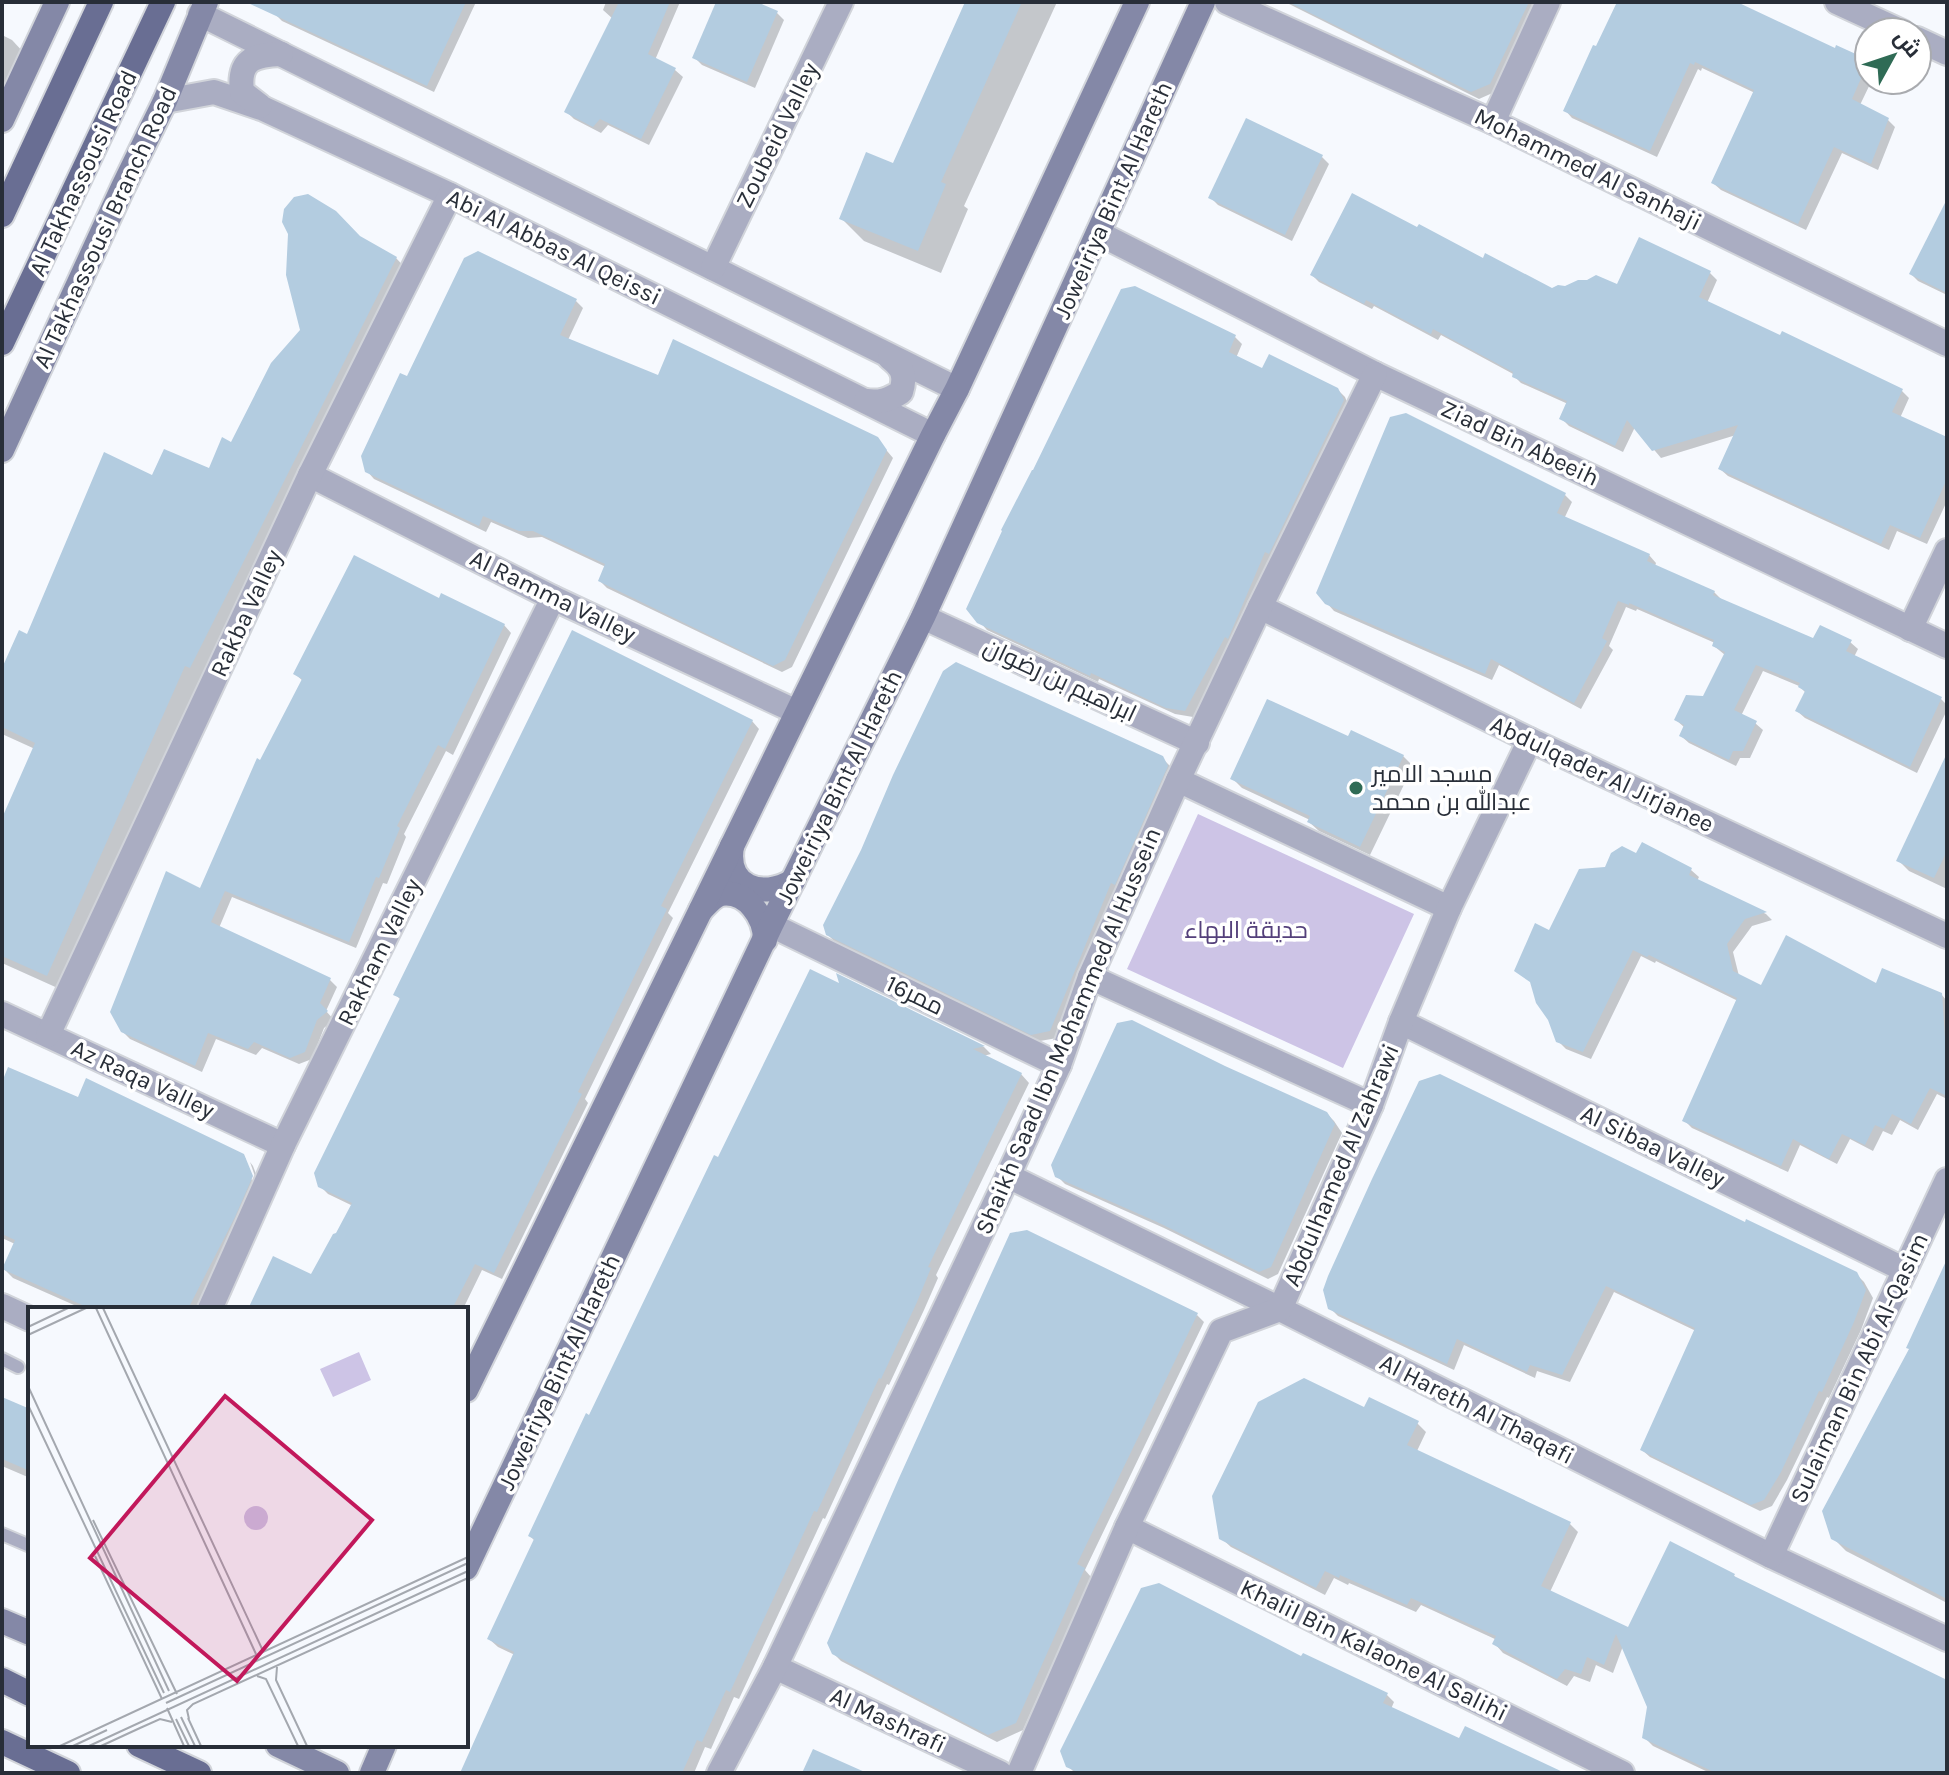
<svg xmlns="http://www.w3.org/2000/svg" width="1949" height="1775" viewBox="0 0 1949 1775" font-family="Karla,Cairo,sans-serif">
	<rect width="100%" height="100%" fill="#f6f9fe"/>
	<polygon fill="#cdc4e6" points="1198,814 1414,914 1343,1068 1127,969"/>
	<g fill="#0003">
		<polygon points="280,2 476,2 434,92 282,21 275,14"/>
		<polygon points="606,2 680,2 655,60 675,70 683,77 649,145 608,125 601,133 574,119 567,112 613,19 603,10"/>
		<polygon points="718,2 752,2 777,13 784,20 755,88 702,65 694,57"/>
		<polygon points="968,2 1057,2 964,206 968,209 941,273 864,241 841,218 894,165"/>
		<polygon points="1285,2 1540,2 1497,91 1479,99"/>
		<polygon points="1619,2 1726,2 1836,50 1837,47 1869,63 1869,80 1872,80 1860,105 1888,120 1895,127 1878,170 1842,153 1806,230 1721,190 1713,183 1755,93 1702,68 1701,71 1698,69 1657,157 1572,118 1565,110 1597,49"/>
		<polygon points="2,35 12,40 25,54 2,104"/>
		<polygon points="1322,157 1329,164 1292,241 1218,205 1210,197"/>
		<polygon points="1947,204 1947,295 1918,281 1911,274"/>
		<polygon points="396,258 411,274 206,682 201,680 62,990 2,963 2,822 35,749 2,734 2,673 28,636 153,478 210,470 232,445 302,331"/>
		<polygon points="1484,260 1552,290 1618,286 1710,273 1717,280 1707,303 1902,391 1909,398 1900,418 1947,439 1947,501 1927,544 1897,531 1889,550 1728,476 1720,469 1736,435 1661,458 1635,427 1623,452 1569,426 1561,418 1568,404 1521,383 1514,376 1515,375 1441,335 1438,340 1374,306 1372,309 1319,282 1312,275"/>
		<polygon points="576,301 583,308 568,340 659,378 877,439 893,458 792,667 782,672 607,588 600,581 606,567 542,537 528,538 491,522 486,532 374,479 367,471 408,379"/>
		<polygon points="1235,337 1242,344 1236,358 1262,371 1337,389 1345,397 1350,409 1232,644 1193,717 1175,714 1099,679 1098,682 987,630 979,621"/>
		<polygon points="1565,495 1572,502 1564,519 1649,555 1656,563 1655,566 1714,592 1722,600 1814,641 1850,642 1858,649 1854,657 1941,699 1947,705 1947,710 1917,773 1805,718 1797,711 1806,693 1799,686 1763,671 1741,716 1755,723 1763,730 1750,758 1740,758 1736,766 1689,743 1681,736 1684,727 1676,720 1704,699 1725,655 1714,646 1715,643 1637,609 1636,611 1626,607 1609,646 1613,650 1581,709 1499,665 1492,680 1334,611 1326,602"/>
		<polygon points="440,601 504,625 511,633 453,755 446,751 404,834 406,837 387,884 383,883 356,948 232,897 219,928 330,980 337,987 326,1011 334,1020 324,1028 312,1059 299,1064 262,1048 256,1055 216,1039 202,1072 130,1039 122,1031 201,890 261,762 303,681 295,674"/>
		<polygon points="752,721 759,729 668,913 673,918 585,1099 588,1103 502,1279 482,1270 463,1309 250,1309 311,1276 353,1206 328,1194 320,1186 401,1000 395,994"/>
		<polygon points="1349,739 1403,756 1413,766 1370,855 1319,831 1309,822 1310,820 1242,788 1232,778"/>
		<polygon points="1162,758 1170,766 1174,775 1057,1038 1040,1041 835,942 827,934"/>
		<polygon points="1947,792 1947,889 1909,871 1898,860"/>
		<polygon points="1642,845 1691,870 1699,877 1697,881 1766,914 1772,920 1752,926 1733,952 1739,976 1761,988 1877,985 1941,994 1947,1001 1947,1099 1937,1094 1918,1130 1900,1120 1892,1135 1883,1131 1873,1151 1850,1139 1837,1164 1800,1145 1788,1172 1692,1128 1685,1121 1738,1001 1656,961 1655,963 1641,956 1591,1059 1566,1049 1558,1041 1533,984 1516,970 1606,869 1637,856"/>
		<polygon points="840,977 984,1047 991,1054 983,1056 1021,1074 1029,1083 936,1275 938,1278 924,1310 889,1385 887,1384 825,1519 823,1518 739,1699 734,1697 711,1749 705,1747 694,1773 467,1773 515,1655 498,1647 489,1639 535,1541 530,1536 719,1160 842,987"/>
		<polygon points="1224,1068 1326,1113 1334,1121 1342,1133 1278,1274 1268,1279 1164,1228 1065,1184 1057,1176"/>
		<polygon points="2,1079 79,1099 243,1156 246,1159 244,1159 254,1186 258,1185 250,1162 253,1166 261,1187 201,1309 83,1309 13,1278 4,1269 15,1244 2,1238"/>
		<polygon points="1746,1225 1856,1274 1864,1282 1873,1298 1861,1330 1829,1398 1827,1397 1787,1480 1772,1506 1760,1511 1650,1457 1642,1450 1696,1331 1614,1292 1570,1382 1537,1371 1535,1378 1464,1345 1454,1370 1338,1316 1330,1308"/>
		<polygon points="1947,1264 1947,1603 1846,1551 1833,1538"/>
		<polygon points="1197,1315 1204,1322 1085,1570 1091,1577 1023,1730 997,1742 841,1661 833,1653"/>
		<polygon points="2,1399 30,1411 30,1478 2,1466"/>
		<polygon points="1365,1410 1417,1423 1426,1432 1417,1451 1570,1524 1578,1532 1550,1592 1629,1630 1671,1544 1734,1576 1740,1581 1947,1682 1947,1773 1710,1773 1653,1746 1644,1737 1649,1707 1623,1646 1613,1673 1596,1665 1590,1682 1574,1676 1567,1686 1503,1653 1495,1644 1497,1640 1421,1605 1416,1612 1349,1583 1348,1585 1334,1578 1325,1595 1231,1547 1221,1538"/>
		<polygon points="1302,1659 1387,1695 1394,1702 1391,1709 1460,1741 1560,1773 1075,1773 1067,1765"/>
	</g>
	<g fill="#b3cce0">
		<polygon points="246,2 466,2 427,86"/>
		<polygon points="619,2 670,2 648,54 676,68 641,139 600,119 593,127 564,112"/>
		<polygon points="716,2 757,2 778,11 747,82 692,58"/>
		<polygon points="965,2 1022,2 941,182 946,184 918,251 839,219 866,152 893,163"/>
		<polygon points="1288,2 1529,2 1490,84 1471,92"/>
		<polygon points="1617,2 1737,2 1835,48 1836,45 1869,60 1852,99 1889,118 1871,164 1834,147 1798,224 1711,183 1754,90 1695,62 1694,65 1690,63 1650,151 1563,111 1593,45 1596,46"/>
		<polygon points="1246,118 1323,155 1285,235 1208,198"/>
		<polygon points="1352,193 1417,227 1419,224 1483,258 1485,253 1552,288 1558,285 1565,286 1578,280 1587,280 1596,275 1617,284 1639,237 1711,271 1699,297 1780,335 1782,331 1903,389 1892,412 1947,437 1947,479 1920,538 1890,525 1881,544 1718,469 1738,425 1652,451 1627,420 1615,446 1559,419 1567,401 1512,377 1513,372 1433,329 1431,334 1366,300 1364,304 1310,275"/>
		<polygon points="308,194 336,211 360,236 397,257 190,668 185,666 47,976 2,956 2,818 35,743 2,727 2,668 19,630 27,634 104,452 152,475 164,449 209,468 222,437 231,442 271,363 300,330 286,275 288,234 282,222 284,209 294,197"/>
		<polygon points="1947,199 1947,293 1909,274"/>
		<polygon points="478,251 577,299 560,335 658,375 673,339 878,437 887,450 785,660 773,666 598,581 605,564 533,531 519,531 483,516 479,526 365,472 361,456 400,373 407,376 464,258"/>
		<polygon points="1135,286 1236,335 1229,352 1262,368 1269,354 1338,388 1344,400 1269,554 1265,552 1228,639 1225,637 1185,711 1166,708 1091,673 1090,676 977,623 966,609 1002,531 1001,530 1032,470 1033,470 1121,289"/>
		<polygon points="1406,413 1566,493 1557,513 1650,554 1647,561 1715,591 1713,595 1813,638 1820,625 1852,640 1846,651 1942,697 1910,767 1795,711 1805,691 1798,687 1800,683 1756,665 1734,710 1757,721 1743,751 1733,751 1729,760 1679,736 1684,725 1674,720 1686,695 1703,696 1725,652 1712,646 1714,640 1629,603 1629,605 1618,601 1602,638 1607,641 1574,703 1491,659 1485,674 1325,604 1316,593 1390,417"/>
		<polygon points="354,555 439,598 441,593 505,624 445,749 438,745 397,826 400,828 379,878 376,877 349,942 225,891 211,922 331,978 320,1003 328,1011 317,1020 305,1052 290,1058 254,1042 248,1049 208,1033 195,1066 121,1032 110,1012 166,871 200,888 257,758 260,760 302,679 293,674"/>
		<polygon points="572,630 753,720 661,906 667,909 578,1092 582,1094 494,1273 475,1264 452,1309 248,1309 273,1256 311,1274 333,1234 336,1233 352,1203 318,1187 314,1173 400,998 393,995"/>
		<polygon points="956,662 1163,756 1168,766 1115,885 1111,883 1050,1031 1031,1035 826,935 823,925 861,850 893,775 943,671"/>
		<polygon points="1267,699 1348,736 1351,730 1404,755 1360,847 1307,822 1310,816 1230,779"/>
		<polygon points="1947,753 1947,851 1934,878 1896,861"/>
		<polygon points="1642,842 1692,868 1689,875 1767,912 1745,919 1727,944 1733,971 1761,985 1786,935 1876,983 1882,968 1942,993 1947,1067 1947,1096 1930,1088 1911,1124 1892,1114 1884,1129 1875,1125 1865,1145 1842,1134 1829,1159 1793,1139 1781,1166 1682,1121 1737,998 1649,955 1647,957 1633,950 1583,1052 1556,1042 1548,1020 1536,1003 1530,982 1514,971 1535,923 1549,930 1579,869 1605,867 1611,853 1622,846 1636,853"/>
		<polygon points="810,969 839,983 836,973 985,1046 973,1049 1022,1073 928,1267 931,1268 917,1302 881,1379 879,1378 817,1512 814,1511 730,1692 726,1690 702,1742 697,1740 682,1773 460,1773 514,1652 487,1639 534,1539 528,1536 586,1413 589,1415 714,1155 718,1157"/>
		<polygon points="1132,1020 1225,1066 1327,1112 1335,1124 1271,1267 1259,1272 1155,1221 1055,1177 1051,1165 1117,1023"/>
		<polygon points="8,1067 78,1097 86,1078 244,1154 253,1176 235,1217 188,1309 91,1309 2,1269 15,1240 2,1234 2,1082"/>
		<polygon points="1440,1074 1745,1222 1746,1219 1857,1272 1866,1290 1854,1322 1822,1392 1819,1391 1781,1472 1764,1500 1751,1505 1640,1450 1695,1328 1606,1286 1562,1375 1530,1365 1527,1372 1457,1339 1447,1364 1328,1309 1323,1290 1328,1276 1372,1179 1419,1081"/>
		<polygon points="1027,1230 1198,1313 1077,1564 1085,1568 1016,1723 988,1735 832,1654 827,1643 899,1478 1010,1233"/>
		<polygon points="1947,1259 1947,1599 1831,1539 1822,1511 1909,1349 1906,1348"/>
		<polygon points="1304,1378 1364,1407 1369,1397 1419,1421 1407,1445 1571,1522 1541,1586 1628,1627 1670,1541 1735,1574 1734,1576 1947,1680 1947,1773 1716,1773 1642,1738 1647,1707 1616,1634 1604,1665 1587,1657 1581,1674 1565,1669 1557,1679 1492,1644 1496,1636 1411,1598 1407,1605 1340,1575 1339,1578 1325,1571 1316,1588 1219,1539 1212,1496 1258,1402"/>
		<polygon points="2,1397 30,1409 30,1471 2,1459"/>
		<polygon points="1159,1583 1301,1656 1303,1653 1388,1693 1383,1703 1459,1738 1465,1726 1565,1773 1080,1773 1066,1767 1060,1751 1141,1588"/>
		<polygon points="813,1749 867,1773 802,1773"/>
	</g>
	<g fill="none" stroke-linecap="round" stroke-linejoin="round">
		<g stroke="#d1d4da" stroke-width="16">
			<g id="lane">
				<polyline points="2,1359 18,1367"/>
				<polyline points="2,1534 30,1546"/>
			</g>
		</g>
		<g stroke="#d1d4da" stroke-width="28">
			<g id="street">
				<polyline points="1227,2 1493,122 1947,344"/>
				<polyline points="1837,2 1902,32"/>
				<polyline points="200,14 957,389"/>
				<polyline points="1917,39 1947,53"/>
				<polyline points="165,101 214,92 264,109 450,195 933,435"/>
				<path d="M260,106L242,92C238,60 253,55 281,54"/>
				<polyline points="1493,122 1548,2"/>
				<polyline points="1098,233 1375,374 1947,646"/>
				<polyline points="713,268 841,2"/>
				<path d="M866,401C880,403 889,400 901,392C906,376 903,368 890,358"/>
				<polyline points="310,475 553,598 797,712"/>
				<polyline points="1260,607 1530,740 1947,936"/>
				<polyline points="923,617 1197,743"/>
				<polyline points="1910,629 1947,551"/>
				<polyline points="1178,780 1449,908"/>
				<polyline points="771,925 1059,1065"/>
				<polyline points="1090,977 1371,1105"/>
				<polyline points="2,1014 283,1145"/>
				<polyline points="1401,1022 1905,1270"/>
				<polyline points="48,1035 310,475 450,195"/>
				<polyline points="1008,1176 1280,1309 1771,1556 1947,1639"/>
				<polyline points="2,1306 30,1319"/>
				<polyline points="210,1309 283,1145 553,598"/>
				<polyline points="1127,1527 1622,1773"/>
				<polyline points="1771,1556 1947,1180"/>
				<polyline points="775,1667 1000,1773"/>
				<polyline points="719,1773 775,1667 1008,1176 1059,1065 1090,977 1178,780 1260,607 1375,374"/>
				<polyline points="1019,1773 1127,1527 1221,1331 1280,1309 1371,1105 1401,1022 1449,908 1530,740"/>
			</g>
		</g>
		<g stroke="#d1d4da" stroke-width="28">
			<g id="secondary">
				<polyline points="2,120 57,2"/>
				<polyline points="2,450 123,187 165,101 206,2"/>
				<path d="M732,846C725,887 762,900 793,881"/>
				<path d="M701,910C707,904 713,896 721,894C747,890 765,917 765,940"/>
				<polyline points="466,1390 933,435 957,389 1137,2"/>
				<polyline points="466,1568 771,925 923,617 1203,2"/>
				<polyline points="2,1621 30,1633"/>
				<polyline points="278,1745 337,1773"/>
				<polyline points="372,1773 384,1745"/>
			</g>
		</g>
		<g stroke="#d1d4da" stroke-width="28">
			<g id="primary">
				<polyline points="2,215 101,2"/>
				<polyline points="2,343 163,2"/>
				<polyline points="2,1680 30,1694"/>
				<polyline points="2,1742 68,1773"/>
				<polyline points="139,1745 199,1773"/>
			</g>
		</g>
		<use href="#lane" stroke="#aaadc2" stroke-width="12"/>
		<use href="#street" stroke="#aaadc2" stroke-width="24"/>
		<use href="#secondary" stroke="#8488a7" stroke-width="24"/>
		<use href="#primary" stroke="#696e93" stroke-width="24"/>
	</g>
	<circle fill="#2f6b55" stroke="#fff" stroke-width="3" cx="1356" cy="788" r="8"/>
	<g text-anchor="middle" dominant-baseline="central" stroke-width="7" stroke-linejoin="round" paint-order="stroke">
		<g font-size="24" fill="#282e38" stroke="#fff">
			<text transform="translate(777 135) rotate(-64)">Zoubeid Valley</text>
			<text transform="translate(1588 169) rotate(26)">Mohammed Al Sanhaji</text>
			<text transform="translate(83 173) rotate(-65)">Al Takhassousi Road</text>
			<text transform="translate(1113 200) rotate(-66)">Joweiriya Bint Al Hareth</text>
			<text transform="translate(105 227) rotate(-65)">Al Takhassousi Branch Road</text>
			<text transform="translate(554 247) rotate(26)">Abi Al Abbas Al Qeissi</text>
			<text transform="translate(1520 443) rotate(25)">Ziad Bin Abeeih</text>
			<text transform="translate(553 596) rotate(26)">Al Ramma Valley</text>
			<text transform="translate(246 613) rotate(-65)">Rakba Valley</text>
			<text transform="translate(1060 680) rotate(25)">ابراهيم بن رضوان</text>
			<text transform="translate(1602 774) rotate(25)">Abdulqader Al Jirjanee</text>
			<text transform="translate(839 787) rotate(-64)">Joweiriya Bint Al Hareth</text>
			<text transform="translate(379 952) rotate(-64)">Rakham Valley</text>
			<text transform="translate(915 995) rotate(26)">ممر16</text>
			<text transform="translate(1068 1031) rotate(-67)">Shaikh Saad Ibn Mohammed Al Hussein</text>
			<text transform="translate(143 1079) rotate(25)">Az Raqa Valley</text>
			<text transform="translate(1653 1146) rotate(26)">Al Sibaa Valley</text>
			<text transform="translate(1341 1165) rotate(-67)">Abdulhamed Al Zahrawi</text>
			<text transform="translate(1859 1368) rotate(-65)">Sulaiman Bin Abi Al-Qasim</text>
			<text transform="translate(559 1372) rotate(-65)">Joweiriya Bint Al Hareth</text>
			<text transform="translate(1477 1409) rotate(27)">Al Hareth Al Thaqafi</text>
			<text transform="translate(1374 1650) rotate(26)">Khalil Bin Kalaone Al Salihi</text>
			<text transform="translate(888 1720) rotate(25)">Al Mashrafi</text>
		</g>
		<g font-size="24" fill="#282e38" stroke="#fff" text-anchor="start">
			<text x="1372" y="774">مسجد الامير<tspan x="1372" dy="28">عبدالله بن محمد</tspan></text>
		</g>
		<g font-size="24" fill="#54407b" stroke="#fff">
			<text x="1246" y="930">حديقة البهاء</text>
		</g>
	</g>
	<g transform="translate(28 1307)">
		<rect width="440" height="440" fill="#f6f9fe"/>
		<path d="M331,45L343,73L305,90L292,62ZM216 211a12 12 0 1 1 24 0a12 12 0 1 1-24 0Z" fill="#cdc4e6"/>
		<path fill="none" stroke="#a4a8af" stroke-width="2" d="M68,1L228,347M75,1L235,344M0,20L40,1M0,28L58,1M0,79L141,384M0,98L136,386M65,213L149,387M67,249L134,392M249,360L248,373L279,439M229,369L238,372L270,439M138,396L440,256M139,401L156,439M153,410L167,439M160,411L173,439M148,412L161,439M161,412L159,403L165,397L440,271M112,421L132,412L144,415M32,439L440,250M45,439L79,423M61,439L440,264M73,439L112,421"/>
		<path fill="#c2185b" fill-opacity="0.15" stroke="#c2185b" stroke-width="4" d="M197,89L344,213L209,374L62,251Z"/>
		<rect width="440" height="440" fill="none" stroke="#282e38" stroke-width="4"/>
	</g>
	<rect width="1949" height="1775" fill="none" stroke="#282e38" stroke-width="8"/>
	<g transform="translate(1893 56) rotate(50)"><circle r="38" fill="#ffffff" stroke="#a9abaf" stroke-width="2"/>
	<path d="M0-6L14 30L0 20L-14 30Z" fill="#2f6b55"/>
	<text y="-12" font-size="22" font-weight="bold" text-anchor="middle" fill="#282e38">ش</text>
	</g>
</svg>
